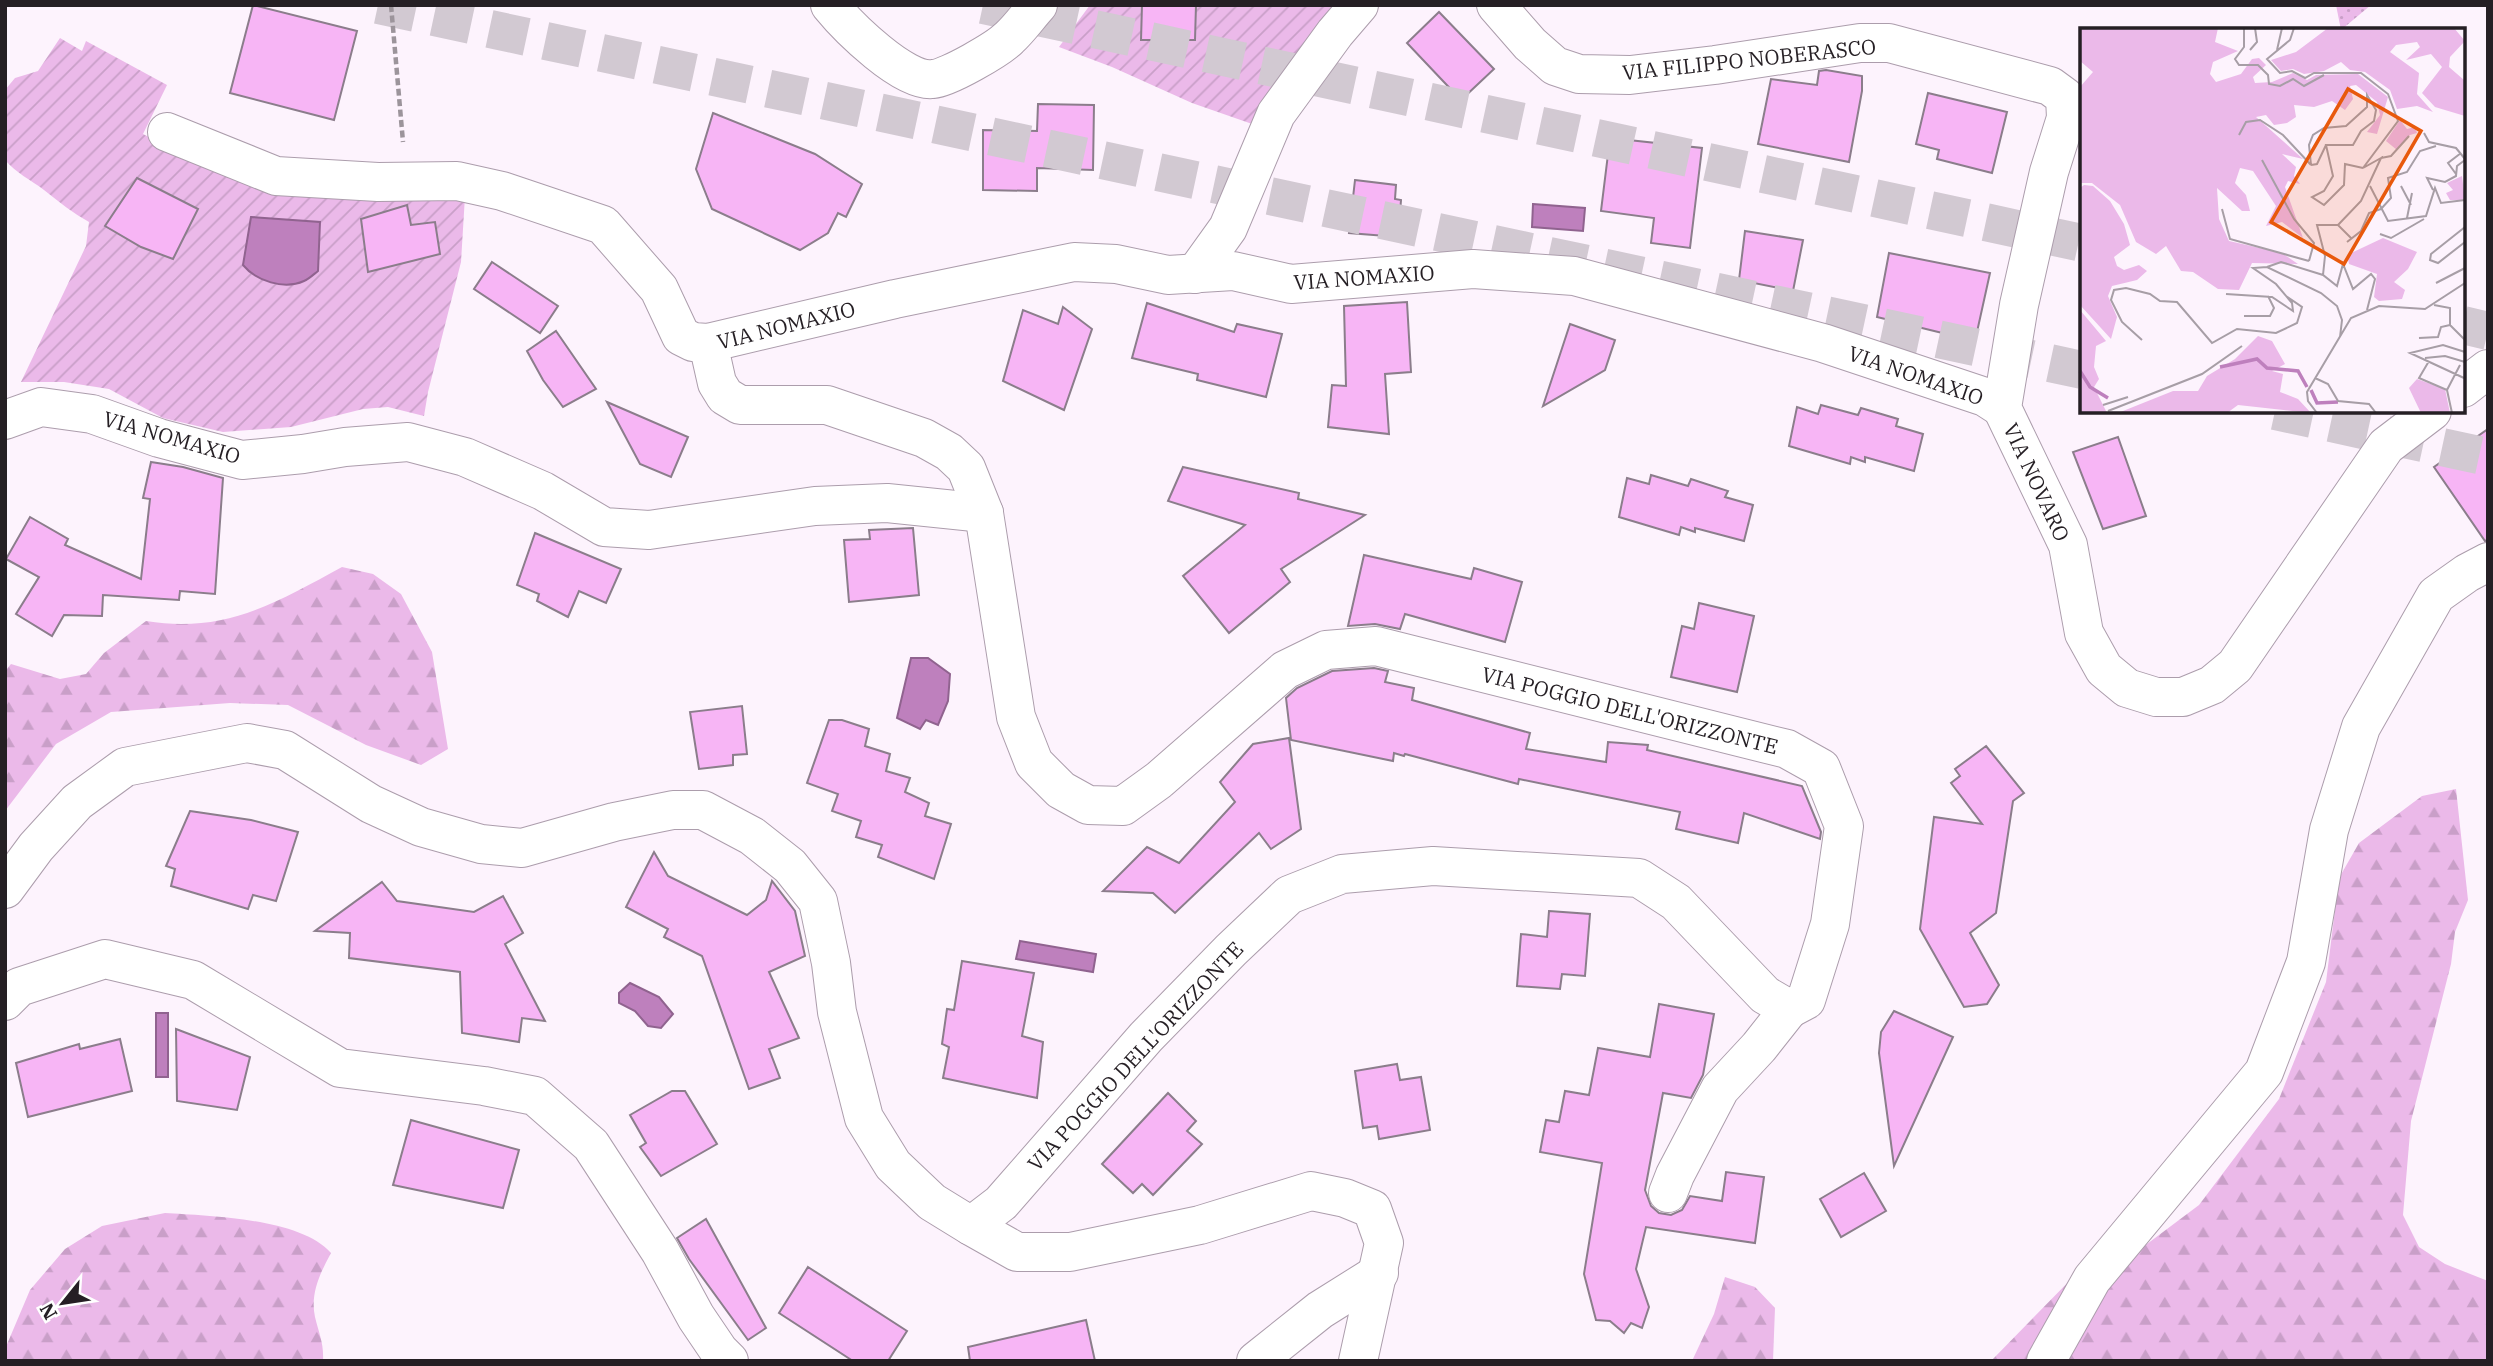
<svg xmlns="http://www.w3.org/2000/svg" width="2493" height="1366" viewBox="0 0 2493 1366" font-family="'IBM Plex Serif',serif">
	<defs>
		<pattern id="grass-dots" width="8" height="8" patternUnits="userSpaceOnUse" patternTransform="scale(1.75)"><rect width="8" height="8" fill="#ebb9e9"/><path d="M2 2h.1M6 6h.1" fill="none" stroke="#c99fc8" stroke-width="1.8" stroke-linecap="round"/></pattern>
		<pattern id="forest-firs" width="22" height="20" patternUnits="userSpaceOnUse" patternTransform="scale(1.75)"><rect width="22" height="20" fill="#ebb9e9"/><path d="M5 1l3.5 6h-7zM16 11l3.5 6h-7z" fill="#c99fc8"/></pattern>
		<pattern id="garden-furrows" width="10" height="10" patternUnits="userSpaceOnUse" patternTransform="scale(1.75)"><rect width="10" height="10" fill="#ebb9e9"/><path d="M-1 1l2-2M0 10L10 0M9 11l2-2" fill="none" stroke="#c99fc8"/></pattern>
	</defs>
	<rect width="100%" height="100%" fill="#fdf3fd"/>
	<polygon fill="url(#grass-dots)" points="2336,5 2371,5 2341,30"/>
	<g fill="url(#forest-firs)">
		<path d="M342,567L373,574L401,594L432,652L448,749L421,765L366,745L288,705L230,703L111,712L56,744L5,811V671L11,664L60,679L86,674L104,653L146,621C224,634 276,603 342,567Z"/>
		<polygon points="2456,789 2468,900 2455,932 2451,964 2411,1121 2403,1215 2419,1247 2445,1264 2488,1281 2488,1361 1991,1361 2082,1268 2135,1253 2199,1205 2279,1099 2326,982 2339,878 2359,843 2422,796"/>
		<path d="M165,1213C210,1216 300,1218 331,1253C320,1273 310,1294 315,1317C319,1334 324,1343 323,1361H5V1349L30,1290L65,1249L102,1226Z"/>
		<polygon points="1725,1277 1755,1287 1775,1308 1773,1361 1692,1361 1714,1314"/>
	</g>
	<g fill="url(#garden-furrows)">
		<polygon points="1090,5 1338,5 1255,125 1192,103 1112,67 1059,47"/>
		<path d="M60,38L82,51L86,41L167,85L143,134L212,170L465,196L461,262L428,392L424,416L388,407L363,409L291,427L223,432L163,418L109,389L64,382H21L86,246L89,222C73,213 59,202 44,190C31,180 16,173 5,160V90L15,78L38,71Z"/>
	</g>
	<g fill="#be80bd" stroke="#90638f" stroke-width="2">
		<polygon points="1533,204 1585,208 1583,231 1532,227"/>
		<path d="M251,217L320,222L318,271C314,274 309,279 304,281C284,290 256,281 243,265Z"/>
		<polygon points="911,658 928,658 950,674 948,701 938,725 926,720 920,729 897,718"/>
		<polygon points="1020,941 1096,954 1093,972 1016,959"/>
		<polygon points="630,983 659,997 673,1014 661,1028 648,1026 635,1011 619,1003 619,993"/>
		<rect x="156" y="1013" width="12" height="64"/>
	</g>
	<g fill="#f7b5f5" stroke="#8b7d8b" stroke-width="2">
		<polygon points="253,5 357,31 334,120 230,93"/>
		<polygon points="1142,5 1196,5 1195,40 1141,40"/>
		<polygon points="1439,12 1494,69 1461,100 1407,43"/>
		<polygon points="1826,70 1862,76 1862,91 1849,162 1758,144 1771,79 1817,85 1819,71"/>
		<polygon points="1928,93 2007,112 1992,173 1937,159 1939,150 1916,144"/>
		<polygon points="1038,104 1094,105 1093,170 1037,168 1037,191 983,190 983,130 1037,131"/>
		<polygon points="713,113 815,154 862,184 846,217 838,213 828,233 800,250 712,209 696,169"/>
		<polygon points="1610,138 1702,148 1690,248 1651,243 1654,218 1601,211"/>
		<polygon points="137,178 198,209 173,259 141,247 105,226"/>
		<polygon points="1355,180 1396,185 1395,199 1401,200 1398,237 1349,233"/>
		<polygon points="407,205 411,225 435,222 440,254 368,272 361,219"/>
		<polygon points="1745,231 1803,240 1793,291 1739,280"/>
		<polygon points="1889,253 1990,273 1975,341 1877,317"/>
		<polygon points="492,262 558,306 540,333 474,289"/>
		<polygon points="1407,302 1411,372 1385,374 1389,434 1328,427 1332,385 1346,386 1344,306"/>
		<polygon points="1147,303 1234,332 1237,324 1282,334 1266,397 1197,380 1198,374 1132,358"/>
		<polygon points="1063,307 1092,329 1064,410 1003,381 1023,310 1058,324"/>
		<polygon points="1570,324 1615,340 1605,370 1543,406"/>
		<polygon points="556,331 596,389 563,407 543,380 527,351"/>
		<polygon points="607,402 688,437 671,477 640,464"/>
		<polygon points="1821,405 1858,415 1861,408 1898,419 1896,426 1923,434 1914,471 1865,457 1865,462 1851,457 1850,464 1789,446 1797,407 1818,414"/>
		<polygon points="2488,429 2488,540 2485,541 2434,467"/>
		<polygon points="2118,437 2146,516 2103,529 2073,452"/>
		<polygon points="151,462 183,467 223,478 215,594 180,591 179,600 103,595 102,616 64,615 52,636 16,614 39,577 6,559 30,517 68,539 65,545 141,579 150,499 143,498"/>
		<polygon points="1183,467 1299,493 1298,499 1365,515 1281,569 1290,582 1229,633 1183,576 1245,525 1168,501"/>
		<polygon points="1651,475 1688,486 1691,479 1728,491 1725,497 1753,505 1744,541 1695,528 1695,532 1681,527 1679,535 1619,517 1627,478 1649,484"/>
		<polygon points="913,528 919,595 849,602 844,540 870,539 869,530"/>
		<polygon points="535,533 621,569 606,603 579,591 568,617 537,601 539,594 517,585"/>
		<polygon points="1364,555 1471,579 1474,568 1522,582 1505,642 1405,614 1400,629 1375,624 1348,626"/>
		<polygon points="1699,603 1754,616 1737,692 1671,677 1682,626 1694,629"/>
		<polygon points="1374,668 1388,671 1385,682 1414,688 1412,700 1530,733 1526,749 1606,762 1608,742 1648,745 1647,750 1802,786 1821,832 1820,839 1744,813 1738,843 1676,829 1680,812 1519,779 1518,784 1405,754 1404,756 1394,753 1393,761 1291,740 1286,698 1297,688 1332,671"/>
		<polygon points="742,706 747,754 733,755 733,765 699,769 690,712"/>
		<polygon points="829,720 842,720 869,729 865,746 890,754 886,771 910,778 905,792 929,803 925,816 951,824 934,879 878,857 882,845 856,837 861,821 832,811 838,794 807,783"/>
		<polygon points="1289,738 1301,829 1271,849 1259,833 1175,913 1153,893 1103,891 1147,847 1179,863 1235,802 1220,782 1253,744"/>
		<polygon points="1986,746 2024,793 2013,801 1996,913 1970,933 1999,985 1987,1004 1964,1007 1920,929 1934,817 1982,824 1951,783 1960,776 1955,769"/>
		<polygon points="190,811 251,820 298,832 276,901 253,895 248,909 171,886 175,869 166,866"/>
		<polygon points="654,852 668,876 747,915 766,900 772,881 795,911 805,956 769,972 799,1038 769,1049 780,1078 749,1089 702,956 664,937 668,929 626,907"/>
		<polygon points="382,882 397,901 474,912 503,896 523,933 505,944 545,1021 522,1018 519,1042 462,1033 460,972 349,958 350,933 315,931"/>
		<polygon points="1549,911 1590,914 1585,976 1562,974 1560,989 1517,986 1521,934 1547,937"/>
		<polygon points="962,961 1034,973 1022,1036 1043,1042 1037,1098 943,1078 949,1047 942,1044 947,1009 954,1010"/>
		<polygon points="1659,1004 1714,1014 1703,1075 1691,1098 1663,1093 1645,1190 1651,1206 1659,1213 1671,1215 1682,1210 1690,1196 1722,1201 1726,1172 1764,1177 1755,1243 1646,1227 1636,1269 1649,1307 1642,1328 1631,1323 1624,1333 1610,1321 1596,1320 1584,1274 1602,1163 1540,1152 1546,1120 1559,1122 1565,1091 1589,1095 1598,1048 1650,1057"/>
		<polygon points="1894,1011 1953,1037 1894,1166 1879,1053 1881,1032"/>
		<polygon points="176,1029 250,1057 237,1110 177,1101"/>
		<polygon points="120,1039 132,1091 28,1117 16,1063 79,1044 80,1049"/>
		<polygon points="1397,1064 1400,1080 1421,1077 1430,1130 1379,1139 1377,1126 1363,1128 1355,1071"/>
		<polygon points="672,1091 685,1091 717,1144 661,1176 640,1147 646,1143 630,1115"/>
		<polygon points="1168,1093 1196,1121 1187,1131 1202,1144 1153,1195 1142,1184 1133,1193 1102,1164"/>
		<polygon points="411,1120 519,1150 503,1208 393,1185"/>
		<polygon points="1864,1173 1886,1211 1841,1237 1820,1199"/>
		<polygon points="706,1219 766,1328 748,1340 689,1259 677,1238"/>
		<polygon points="808,1267 907,1331 888,1361 853,1361 779,1313"/>
		<polygon points="1086,1320 1095,1361 970,1361 968,1347"/>
	</g>
	<g fill="none" stroke-linecap="round" stroke-linejoin="round">
		<g stroke="#d2c9d2" stroke-width="38" stroke-dasharray="38 19" stroke-linecap="butt">
			<polyline points="378,5 2082,370"/>
			<polyline points="983,5 2082,243"/>
			<polyline points="2463,325 2488,331"/>
			<polyline points="2275,411 2488,457"/>
		</g>
		<g stroke="#ac9dac" stroke-width="40">
			<g id="minor">
				<path d="M830,5C848,27 904,83 933,79C948,78 998,49 1009,38C1020,28 1028,16 1038,5"/>
				<polyline points="1496,5 1530,44 1555,66 1579,74 1630,75 1715,65 1860,43 1889,43 2050,86 2065,97 2066,118 2049,172 2019,305 2002,408 2068,545 2084,633 2104,669 2127,688 2156,697 2183,697 2212,685 2235,666 2386,446 2432,411"/>
				<polyline points="167,132 276,176 378,182 457,181 502,191 603,225 659,289 681,336 693,342 708,343"/>
				<polyline points="1195,274 1228,228 1276,114 1335,33 1359,5"/>
				<polyline points="2463,388 2488,369"/>
				<polyline points="5,420 41,407 92,414 159,438 242,460 303,454 345,447 408,442 465,457 543,491 604,527 649,530 815,506 887,503 984,513"/>
				<polyline points="5,889 36,847 77,802 125,767 247,743 285,750 371,804 421,827 481,844 522,848 614,822 673,810 703,810 752,836 790,866 818,901 831,963 837,1012 864,1118 893,1165 932,1202 971,1226 1001,1203 1146,1037 1231,950 1289,895 1342,874 1433,866 1639,878 1676,902 1765,995 1789,1009 1806,1000 1830,924 1844,826 1821,768 1787,749 1376,646 1326,650 1285,670 1159,780 1123,806 1088,805 1061,790 1034,763 1016,717 984,513 966,468 949,452 924,438 827,405 740,405 725,396 717,383 708,343 895,299 1074,262 1116,264 1168,275 1233,271 1291,284 1473,269 1574,276 1823,343 1985,397 2002,408"/>
				<polyline points="5,1001 19,987 105,959 193,980 340,1068 484,1086 535,1096 591,1145 660,1251 696,1317 719,1351 729,1361"/>
				<polyline points="1668,1193 1675,1175 1720,1089 1759,1047 1789,1009"/>
				<polyline points="971,1226 1017,1252 1070,1252 1200,1225 1311,1191 1345,1198 1372,1209 1384,1243 1358,1361"/>
				<polyline points="1256,1361 1320,1310 1379,1273"/>
				<polyline points="2046,1361 2092,1279 2264,1072 2306,962 2329,830 2361,727 2436,595 2467,573 2488,562"/>
			</g>
		</g>
		<polyline stroke="#9c949b" stroke-width="4.5" stroke-dasharray="7 3.5" stroke-linecap="butt" points="391,5 403,142"/>
		<use href="#minor" stroke="#fff" stroke-width="38"/>
	</g>
	<g text-anchor="middle" dominant-baseline="central" stroke-width="6" stroke-linejoin="round" paint-order="stroke">
		<g font-size="21" fill="#251f24" stroke="#fff">
			<text transform="translate(1749 59) rotate(-6)">VIA FILIPPO NOBERASCO</text>
			<text transform="translate(1364 277) rotate(-4)">VIA NOMAXIO</text>
			<text transform="translate(786 325) rotate(-14)">VIA NOMAXIO</text>
			<text transform="translate(1916 375) rotate(19)">VIA NOMAXIO</text>
			<text transform="translate(172 437) rotate(16)">VIA NOMAXIO</text>
			<text transform="translate(2037 482) rotate(65)">VIA NOVARO</text>
			<text transform="translate(1630 710) rotate(14)">VIA POGGIO DELL'ORIZZONTE</text>
			<text transform="translate(1135 1056) rotate(-47)">VIA POGGIO DELL'ORIZZONTE</text>
		</g>
	</g>
	<g transform="translate(2080 28)">
		<rect width="385" height="385" fill="#fdf3fd"/>
		<path d="M303,210L337,224L328,241L314,254L325,262L322,271L299,273L294,269L297,246L269,236L267,227Z" fill="#ebb9e9"/>
		<path d="M0,0H138L135,14L158,23L133,34L130,46L136,54L161,46L172,31L179,30L186,37L173,49L175,55L192,54L213,45L227,52L236,47L278,46L308,69L297,106L287,104L300,87L297,74L276,57L270,58L273,71L265,82L252,73L234,79L214,77L216,89L207,95L194,97L186,87L176,89L223,131L202,126L216,139L214,148L220,156L208,153L205,159L223,210L202,194L186,198L196,178L173,143L160,140L155,155L166,167L170,183H162L137,160L139,191L149,213L202,225L218,236L172,235L159,262L138,261L113,244L101,243L86,218L76,226L56,214L40,177L12,155H0V59L13,44L0,33ZM248,0H374L385,13L370,29L369,39L384,52L385,88L355,79L342,65L362,39L351,26L326,32L340,19L337,14L316,17L310,24L339,45L337,66L353,84L337,78L317,81L310,62L285,44L270,42L261,34L244,43L224,46L213,41L201,43L191,32L216,24ZM382,148L385,172H370L366,165L373,162L367,155ZM4,157L13,158L30,173L44,196L50,217L34,229L37,238L44,242L59,237L67,243L57,252L32,258L28,268L37,289L31,311L0,277V160ZM0,282L26,313L16,318L14,339L19,351L14,359L27,385H0ZM178,308L192,313L205,336L192,343L203,346L200,364L218,371L231,385L158,377L147,385H38L93,363H118L127,348L155,331Z" fill="#ebb9e9"/>
		<path d="M320,92L327,101L335,99L337,105L330,107L317,122L306,113ZM337,351L365,361L370,385H341L329,360Z" fill="#ebb9e9"/>
		<path fill="none" stroke="#be80bd" stroke-width="3.5" d="M140,339L177,331L187,340L218,343L227,359M0,343L10,359L28,370M231,362L237,375L258,374"/>
		<path fill="none" stroke="#a79ea6" stroke-width="2" d="M164,0V19L155,31L159,37H178L188,47L189,56L200,58L213,51L224,58L244,47M214,0L210,12L187,31L200,45L212,43L225,50L234,45H281L308,66L318,93L283,140M170,22L177,14L175,0M197,22L202,0M344,105L349,114L376,120L385,131M159,107L166,94L180,92L203,107L231,137M301,130L311,128L329,108M182,132L214,191L234,215L229,233M231,137L229,117L233,107L244,100L266,98L287,79V67L296,82L294,93L281,103L273,117H246L253,148L244,163L232,169L244,177L264,157L265,136L283,140M231,137L237,136L246,117M376,146L368,135L381,125M290,158L308,193L346,188L355,160L361,175L385,172M321,158L331,177M353,162L347,150L365,154L376,148L377,138L385,132M142,181L150,211L229,233M301,181L311,170L308,150L327,144L340,123L356,118M327,190L332,165M258,197L281,173L301,130L283,140M385,199L351,226L350,232L358,235L385,214M300,206L311,210L344,191M267,214L281,203L289,185L301,181M187,239L201,234L243,247L257,258L263,236L273,261L291,246L295,251L287,282M243,247L245,228L237,197H258L271,210M356,255L385,240M146,266L192,269L213,283L212,275L196,256L173,240L187,239L241,265L257,278L262,292L260,309M354,277L370,280V297L385,312M164,288H190L194,280L188,268M339,310L358,309L361,299L370,297M62,312L42,294L31,272L34,262L46,260L70,266L80,273L97,274L132,315L157,301L196,305L217,295L222,279L206,268M345,330L365,328L385,334M349,333L339,350L367,362L372,385M235,350L248,356L258,373L289,376L296,385M384,350L330,325L363,317L385,324M367,362L380,337M23,377L48,369M28,383L122,346L162,318M237,385L228,373L227,364L271,290L299,278L345,281L385,255"/>
		<path fill="#e8590c" fill-opacity="0.15" stroke="#e8590c" stroke-width="3.5" d="M268,61L341,103L264,236L191,194Z"/>
		<rect width="385" height="385" fill="none" stroke="#251f24" stroke-width="3.5"/>
	</g>
	<rect width="2493" height="1366" fill="none" stroke="#251f24" stroke-width="14"/>
	<g transform="translate(63 1303) rotate(240)" stroke="#ffffff" stroke-width="5" paint-order="stroke">
	<path d="M0-5L12 26L0 18L-12 26Z" fill="#251f24"/>
	<text y="-10" font-size="19" font-weight="bold" text-anchor="middle" fill="#251f24">N</text>
	</g>
</svg>
